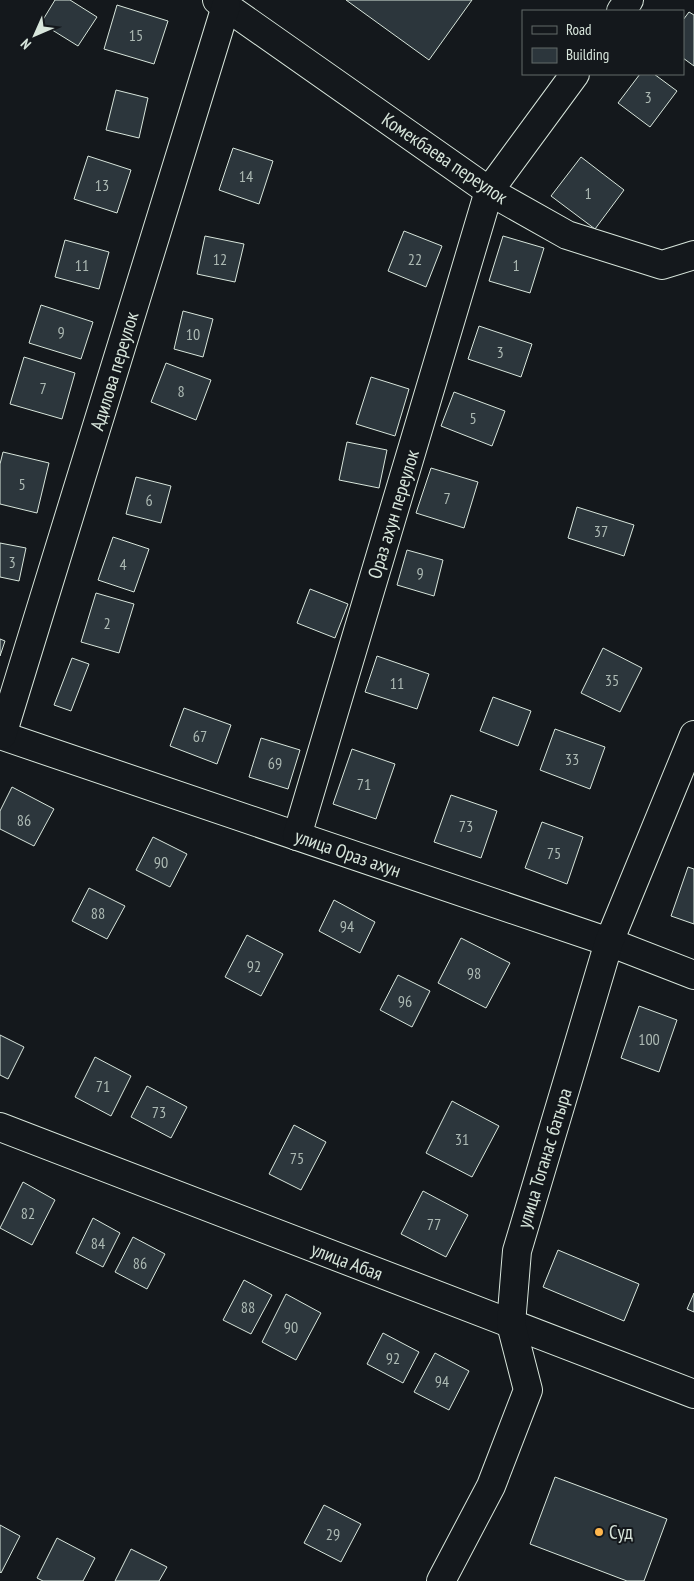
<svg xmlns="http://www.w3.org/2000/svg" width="694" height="1581" viewBox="0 0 694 1581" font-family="'PT Sans Narrow',sans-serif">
	<rect width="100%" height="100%" fill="#14181c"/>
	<g fill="#2c363c" stroke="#d8e6dc">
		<polygon points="55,0 70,0 97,17 78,46 41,23"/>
		<polygon points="346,0 472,0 429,60"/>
		<polygon points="117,5 168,21 154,64 104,49"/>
		<polygon points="689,12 694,15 694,66 683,58 683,20"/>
		<polygon points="640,74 654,74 677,91 650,127 618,103"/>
		<polygon points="116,90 148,98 139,138 106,130"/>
		<polygon points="233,148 273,161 259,204 219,190"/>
		<polygon points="88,156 131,170 117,213 74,199"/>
		<polygon points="581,157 624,190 595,229 551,196"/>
		<polygon points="404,231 442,246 426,287 388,271"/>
		<polygon points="205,236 244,244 235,282 197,274"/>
		<polygon points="503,236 544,248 530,293 489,281"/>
		<polygon points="65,240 109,252 99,289 55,277"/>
		<polygon points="41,305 93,322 81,359 29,343"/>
		<polygon points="183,311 213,319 203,357 174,349"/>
		<polygon points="479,326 532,344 521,377 468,359"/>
		<polygon points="24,357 75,373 62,419 10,404"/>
		<polygon points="166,363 211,380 196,420 151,402"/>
		<polygon points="371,377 409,389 395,436 356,424"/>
		<polygon points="454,392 505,411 492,446 441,426"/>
		<polygon points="347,442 387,450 379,488 339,480"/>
		<polygon points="3,452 49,463 37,513 0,504 0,464"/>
		<polygon points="431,468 478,482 464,528 416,513"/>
		<polygon points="136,477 171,486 161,523 126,514"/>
		<polygon points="577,507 634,525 624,556 568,538"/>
		<polygon points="113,537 149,549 134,592 98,580"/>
		<polygon points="0,543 26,548 19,581 0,577"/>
		<polygon points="407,550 443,560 434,596 397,585"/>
		<polygon points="310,589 348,604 335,638 297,623"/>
		<polygon points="96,593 134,604 119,653 81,642"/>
		<polygon points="0,639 5,641 0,656"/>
		<polygon points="603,648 642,668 620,712 581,693"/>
		<polygon points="377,656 429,674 417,709 365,692"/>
		<polygon points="72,658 89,664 71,711 54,705"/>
		<polygon points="493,697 531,711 518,746 480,731"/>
		<polygon points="184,708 231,725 217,764 170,746"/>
		<polygon points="555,729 605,747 590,789 540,770"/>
		<polygon points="261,738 300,750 288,789 249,777"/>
		<polygon points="352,749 395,764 376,819 333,804"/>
		<polygon points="12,787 54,809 34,846 0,829 0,811"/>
		<polygon points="451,795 497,811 481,858 434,842"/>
		<polygon points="542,822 583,837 567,884 525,868"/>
		<polygon points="153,837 187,854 170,887 136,870"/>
		<polygon points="688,867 694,869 694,924 671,916"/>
		<polygon points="89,888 125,906 107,939 72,921"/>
		<polygon points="334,900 375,922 360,953 319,931"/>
		<polygon points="247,935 283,954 261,996 225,977"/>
		<polygon points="461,938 510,963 486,1008 438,983"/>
		<polygon points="398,975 430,991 412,1027 380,1010"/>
		<polygon points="639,1006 677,1020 659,1072 621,1058"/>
		<polygon points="0,1035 24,1047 8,1079 0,1075"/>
		<polygon points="95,1057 131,1076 111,1116 75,1097"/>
		<polygon points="147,1086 187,1107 171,1138 131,1117"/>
		<polygon points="452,1101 499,1126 472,1177 426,1153"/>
		<polygon points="294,1125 326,1142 301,1190 269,1174"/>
		<polygon points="23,1182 55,1200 32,1245 0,1228"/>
		<polygon points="423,1191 468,1215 446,1257 401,1234"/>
		<polygon points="93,1218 120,1233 103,1267 76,1253"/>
		<polygon points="133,1237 165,1254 147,1289 115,1272"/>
		<polygon points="558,1250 639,1284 624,1321 543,1287"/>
		<polygon points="244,1280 272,1295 251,1334 223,1320"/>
		<polygon points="694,1293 694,1312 687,1309"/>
		<polygon points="286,1294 321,1313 296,1360 262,1342"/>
		<polygon points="383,1333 419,1352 403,1383 367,1364"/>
		<polygon points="435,1353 469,1371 449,1410 414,1392"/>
		<polygon points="555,1477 667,1519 644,1581 627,1581 530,1544"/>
		<polygon points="324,1505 361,1524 341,1562 304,1543"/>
		<polygon points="0,1525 20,1536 1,1573 0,1572"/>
		<polygon points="57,1538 95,1558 83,1581 43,1581 37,1578"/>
		<polygon points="131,1549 167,1567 159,1581 115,1581"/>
	</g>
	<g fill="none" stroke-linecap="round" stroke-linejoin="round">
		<g stroke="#d8e6dc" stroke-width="30">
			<g id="minor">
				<polyline points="217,0 489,191 567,235 662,265 694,255"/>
				<polyline points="621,11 629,0"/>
				<polyline points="0,735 609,942 694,975"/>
				<polyline points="2,735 226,6"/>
				<polyline points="297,836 489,191 575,74"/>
				<polyline points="0,1127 694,1394"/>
				<polyline points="441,1581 491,1486 528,1390 511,1324 517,1251 609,942 694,735"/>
			</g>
		</g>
		<use href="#minor" stroke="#14181c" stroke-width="28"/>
	</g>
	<circle fill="#ffb74d" stroke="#14181c" stroke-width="2" cx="599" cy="1532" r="5"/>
	<g text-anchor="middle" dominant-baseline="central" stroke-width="4" stroke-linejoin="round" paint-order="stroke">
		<g font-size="16" fill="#adbab4">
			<text x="136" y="35">15</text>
			<text x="648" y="97">3</text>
			<text x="246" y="176">14</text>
			<text x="102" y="185">13</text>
			<text x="588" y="193">1</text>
			<text x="220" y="259">12</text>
			<text x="415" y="259">22</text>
			<text x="82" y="265">11</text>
			<text x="516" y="265">1</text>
			<text x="61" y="332">9</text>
			<text x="193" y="334">10</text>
			<text x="500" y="352">3</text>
			<text x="43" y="388">7</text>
			<text x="181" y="391">8</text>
			<text x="473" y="418">5</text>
			<text x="22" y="484">5</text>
			<text x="447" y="498">7</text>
			<text x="149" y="500">6</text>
			<text x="601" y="531">37</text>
			<text x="12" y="562">3</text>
			<text x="123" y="564">4</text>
			<text x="420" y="573">9</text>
			<text x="107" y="623">2</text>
			<text x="612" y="680">35</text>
			<text x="397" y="683">11</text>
			<text x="200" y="736">67</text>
			<text x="572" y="759">33</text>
			<text x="275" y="763">69</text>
			<text x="364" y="784">71</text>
			<text x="24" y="820">86</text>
			<text x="466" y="826">73</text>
			<text x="554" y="853">75</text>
			<text x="161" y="862">90</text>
			<text x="98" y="913">88</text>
			<text x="347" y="926">94</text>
			<text x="254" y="966">92</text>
			<text x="474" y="973">98</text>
			<text x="405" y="1001">96</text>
			<text x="649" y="1039">100</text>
			<text x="103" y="1086">71</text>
			<text x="159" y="1112">73</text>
			<text x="462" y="1139">31</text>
			<text x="297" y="1158">75</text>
			<text x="28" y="1213">82</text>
			<text x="434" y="1224">77</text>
			<text x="98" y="1243">84</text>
			<text x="140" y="1263">86</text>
			<text x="248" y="1307">88</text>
			<text x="291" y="1327">90</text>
			<text x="393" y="1358">92</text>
			<text x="442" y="1381">94</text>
			<text x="333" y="1534">29</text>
		</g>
		<g font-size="19" fill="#d8e6dc" stroke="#14181c">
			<text transform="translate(445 158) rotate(34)">Комекбаева переулок</text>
			<text transform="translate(114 371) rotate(-73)">Адилова переулок</text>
			<text transform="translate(393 514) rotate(-73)">Ораз ахун переулок</text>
			<text transform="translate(348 853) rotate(19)">улица Ораз ахун</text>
			<text transform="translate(544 1158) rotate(-73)">улица Тоганас батыра</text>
			<text transform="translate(347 1261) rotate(21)">улица Абая</text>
		</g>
		<g font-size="19" fill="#d8e6dc" stroke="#14181c" text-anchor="start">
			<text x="609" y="1532">Суд</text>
		</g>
	</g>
	<rect x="522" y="10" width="162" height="65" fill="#14181c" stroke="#626a69"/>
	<rect x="532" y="26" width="25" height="8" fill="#14181c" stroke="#626a69"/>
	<text x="566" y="35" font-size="15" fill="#d8e6dc">Road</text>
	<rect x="532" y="48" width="25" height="15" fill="#2c363c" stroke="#626a69"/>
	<text x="566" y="60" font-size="15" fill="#d8e6dc">Building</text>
	<g transform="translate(35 35) rotate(225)" stroke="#14181c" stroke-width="4" paint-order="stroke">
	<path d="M0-4L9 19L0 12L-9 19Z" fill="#d8e6dc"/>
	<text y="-8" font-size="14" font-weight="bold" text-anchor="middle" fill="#d8e6dc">N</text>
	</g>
</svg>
